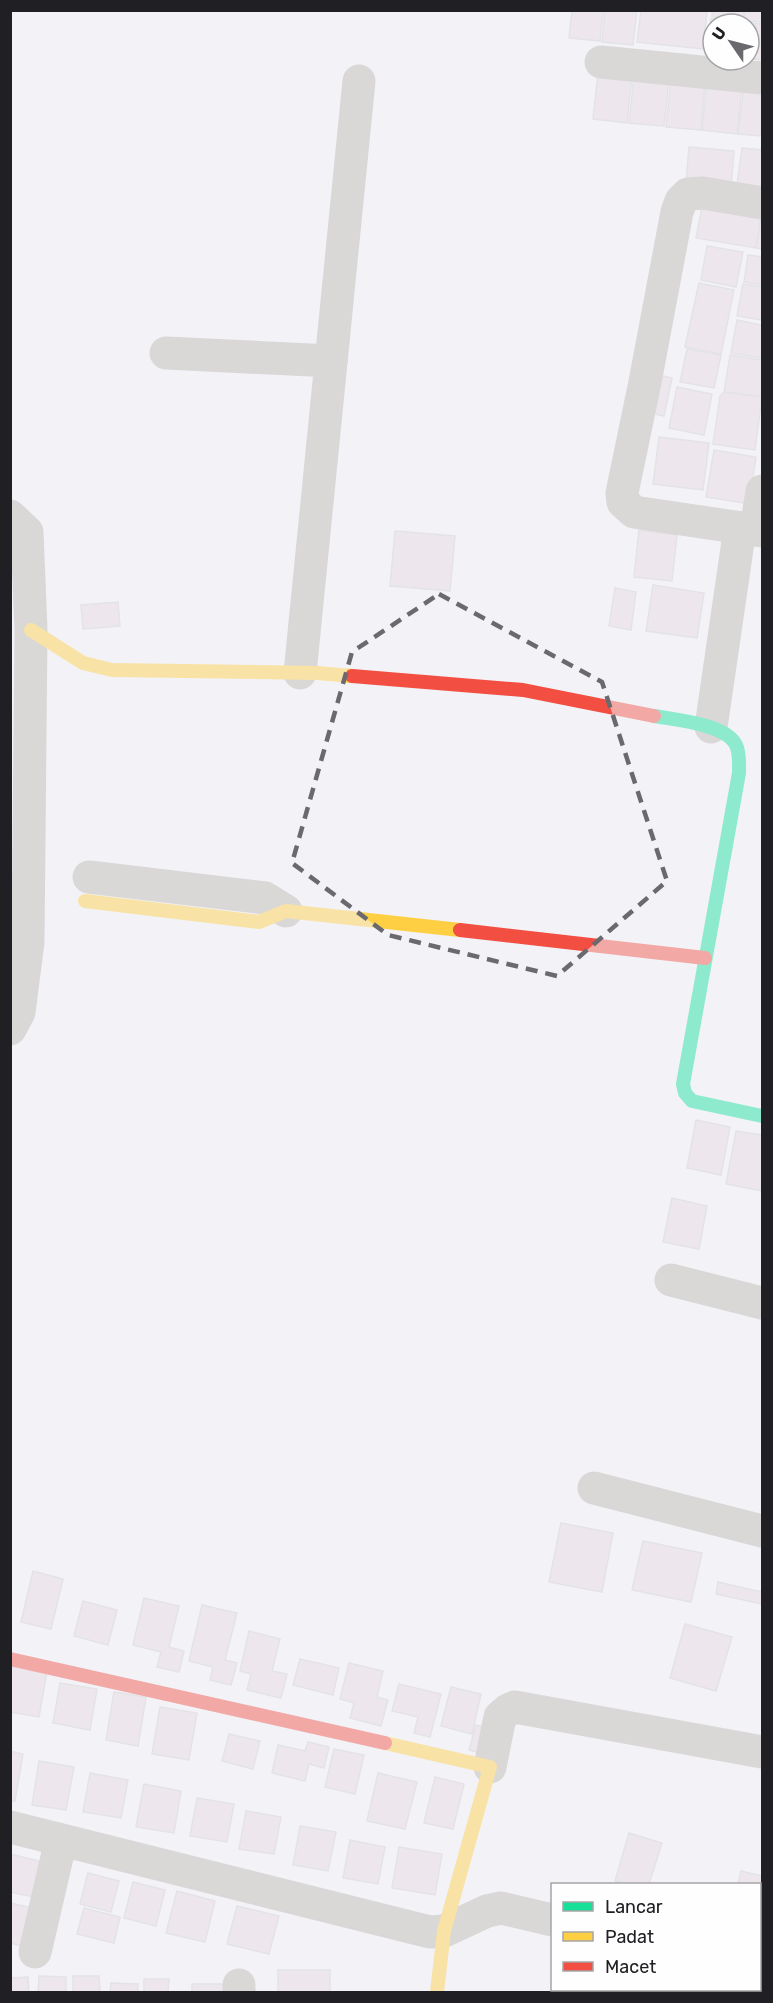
<svg xmlns="http://www.w3.org/2000/svg" width="773" height="2003" viewBox="0 0 773 2003" font-family="Rubik,sans-serif">
	<rect width="100%" height="100%" fill="#f2f2f7"/>
	<g fill="#e6d9e0" stroke="#d1cfd2" stroke-width="1.5">
		<polygon points="572,10 603,10 600,41 569,38"/>
		<polygon points="605,10 637,10 633,45 602,42"/>
		<polygon points="641,10 707,11 703,49 637,42"/>
		<polygon points="712,10 744,10 743,20 712,16"/>
		<polygon points="745,10 762,10 762,22 744,20"/>
		<polygon points="711,18 742,22 742,24 713,24 713,54 707,53"/>
		<polygon points="744,22 762,24 762,60 749,58 749,24 744,24"/>
		<polygon points="598,72 632,75 627,123 593,119"/>
		<polygon points="634,76 669,79 664,126 629,123"/>
		<polygon points="671,79 705,83 701,130 666,127"/>
		<polygon points="707,83 742,86 737,134 702,130"/>
		<polygon points="744,87 762,89 762,136 738,134"/>
		<polygon points="689,147 734,151 731,187 686,183"/>
		<polygon points="742,148 762,150 762,195 736,192"/>
		<polygon points="703,202 762,212 756,248 696,238"/>
		<polygon points="762,212 762,249 756,248"/>
		<polygon points="707,246 743,252 736,287 701,280"/>
		<polygon points="748,255 762,257 762,285 744,282"/>
		<polygon points="699,283 734,290 721,354 685,347"/>
		<polygon points="743,284 762,287 762,320 737,316"/>
		<polygon points="737,320 762,325 762,358 731,353"/>
		<polygon points="687,349 721,355 714,388 680,382"/>
		<polygon points="730,355 762,360 762,397 724,392"/>
		<polygon points="654,374 672,378 664,416 647,412"/>
		<polygon points="677,387 712,394 704,435 669,428"/>
		<polygon points="724,392 762,397 755,450 713,444 720,396"/>
		<polygon points="659,437 709,443 703,490 653,484"/>
		<polygon points="714,450 756,457 749,504 706,497"/>
		<polygon points="639,530 677,535 672,581 634,577"/>
		<polygon points="395,531 455,536 450,591 390,586"/>
		<polygon points="653,585 704,593 697,638 646,631"/>
		<polygon points="615,588 636,592 631,630 609,626"/>
		<polygon points="118,602 120,626 83,629 81,605"/>
		<polygon points="696,1120 730,1127 721,1175 687,1168"/>
		<polygon points="736,1131 762,1135 762,1191 726,1184"/>
		<polygon points="672,1198 707,1206 699,1249 663,1242"/>
		<polygon points="561,1523 613,1533 602,1592 549,1582"/>
		<polygon points="643,1541 702,1553 691,1602 632,1590"/>
		<polygon points="33,1571 63,1579 51,1629 21,1622"/>
		<polygon points="718,1582 762,1592 762,1604 716,1594"/>
		<polygon points="144,1598 179,1606 169,1647 184,1651 179,1672 157,1667 161,1652 133,1645"/>
		<polygon points="83,1601 117,1610 108,1645 74,1636"/>
		<polygon points="202,1605 237,1613 225,1660 237,1663 231,1685 210,1680 213,1667 189,1661"/>
		<polygon points="685,1624 732,1637 716,1691 670,1678"/>
		<polygon points="249,1631 280,1639 272,1671 287,1674 281,1698 247,1690 251,1674 240,1671"/>
		<polygon points="300,1659 339,1668 333,1695 293,1685"/>
		<polygon points="349,1663 383,1671 377,1697 388,1700 381,1726 350,1718 354,1703 340,1699"/>
		<polygon points="10,1665 47,1671 39,1717 10,1712"/>
		<polygon points="60,1683 97,1689 90,1730 53,1723"/>
		<polygon points="399,1684 441,1694 430,1737 414,1733 418,1717 392,1711"/>
		<polygon points="451,1687 481,1694 472,1734 441,1726"/>
		<polygon points="114,1692 146,1697 138,1746 106,1740"/>
		<polygon points="160,1707 197,1713 189,1760 152,1754"/>
		<polygon points="476,1725 495,1729 489,1755 469,1750"/>
		<polygon points="229,1734 260,1741 253,1769 222,1761"/>
		<polygon points="308,1742 329,1747 324,1768 309,1764 305,1781 272,1773 278,1745 305,1751"/>
		<polygon points="334,1749 364,1755 355,1794 325,1787"/>
		<polygon points="10,1751 23,1754 15,1801 10,1801"/>
		<polygon points="39,1761 74,1767 66,1810 32,1805"/>
		<polygon points="90,1773 128,1780 121,1818 83,1812"/>
		<polygon points="378,1773 417,1782 405,1829 367,1821"/>
		<polygon points="435,1777 464,1784 453,1829 424,1823"/>
		<polygon points="144,1784 181,1791 174,1833 136,1827"/>
		<polygon points="197,1798 234,1804 227,1842 190,1836"/>
		<polygon points="246,1811 281,1817 274,1854 239,1849"/>
		<polygon points="300,1826 336,1832 328,1871 293,1865"/>
		<polygon points="629,1833 662,1843 649,1884 626,1884 615,1881"/>
		<polygon points="350,1840 385,1847 378,1884 343,1878"/>
		<polygon points="399,1847 442,1854 435,1895 392,1888"/>
		<polygon points="10,1854 43,1862 34,1897 10,1892"/>
		<polygon points="741,1871 762,1876 762,1902 760,1914 760,1884 738,1884"/>
		<polygon points="88,1873 119,1881 111,1912 80,1904"/>
		<polygon points="133,1882 165,1890 156,1926 124,1918"/>
		<polygon points="177,1891 215,1901 205,1942 166,1933"/>
		<polygon points="10,1903 33,1908 23,1946 10,1943"/>
		<polygon points="237,1906 279,1916 269,1954 227,1944"/>
		<polygon points="84,1908 120,1917 114,1943 77,1934"/>
		<rect x="278" y="1970" width="52" height="22"/>
		<polygon points="39,1976 66,1977 66,1992 38,1992"/>
		<polygon points="73,1976 99,1976 100,1992 73,1992"/>
		<polygon points="28,1977 29,1992 10,1992 10,1978"/>
		<polygon points="144,1979 169,1979 168,1992 144,1992"/>
		<polygon points="111,1983 138,1984 138,1992 110,1992"/>
		<rect x="192" y="1984" width="40" height="8"/>
	</g>
	<g fill="none" stroke-linecap="round" stroke-linejoin="round">
		<g stroke="#bcb6b0" stroke-width="33">
			<polyline points="601,62 762,78"/>
			<polyline points="762,203 703,193 688,194 681,201 677,212 645,382 622,493 623,502 634,512 762,531"/>
			<polyline points="166,353 331,361"/>
			<polyline points="10,516 27,532 31,630 28,942 19,1012 10,1029"/>
			<polyline points="756,530 762,491"/>
			<polyline points="300,673 359,81"/>
			<polyline points="711,727 740,528"/>
			<polyline points="89,877 265,898 286,911"/>
			<polyline points="671,1280 762,1303"/>
			<polyline points="594,1488 762,1531"/>
			<polyline points="490,1767 500,1717 508,1710 515,1707 762,1752"/>
			<polyline points="10,1827 430,1932 444,1931 487,1911 501,1908 552,1920"/>
			<polyline points="35,1952 61,1840"/>
			<polyline points="760,1978 762,1979"/>
			<polyline points="239,1985 239,1992"/>
		</g>
		<path stroke="#16e098" stroke-width="14" d="M654,716C676,720 726,724 736,745C740,753 739,764 739,773L683,1084L685,1093L692,1101L762,1116"/>
		<g stroke="#ffcf43" stroke-width="14">
			<polyline points="31,630 83,663 112,670 317,673 352,676"/>
			<polyline points="85,901 259,922 286,911 460,930"/>
			<polyline points="385,1743 490,1767 444,1931 437,1992"/>
		</g>
		<g stroke="#f24e42" stroke-width="14">
			<polyline points="352,676 523,690 654,716"/>
			<polyline points="460,930 705,958"/>
			<polyline points="10,1659 385,1743"/>
		</g>
	</g>
	<path d="M0 0H773V2003H0ZM439,594L602,682L667,881L557,976L388,935L292,863L352,652Z" fill="#f2f2f7" fill-opacity=".55" fill-rule="evenodd"/>
	<path fill="none" stroke="#6a6a6e" stroke-width="4.5" stroke-dasharray="12 8" stroke-linejoin="round" d="M439,594L602,682L667,881L557,976L388,935L292,863L352,652Z"/>
	<rect width="773" height="2003" fill="none" stroke="#202024" stroke-width="24"/>
	<rect x="551" y="1883" width="210" height="108" fill="#fefefe" stroke="#a5a5a7" stroke-width="1.5"/>
	<rect x="563" y="1902" width="30" height="9" fill="#16e098" stroke="#a5a5a7" stroke-width="1.5"/>
	<text x="605" y="1913" font-size="18" fill="#202024">Lancar</text>
	<rect x="563" y="1932" width="30" height="9" fill="#ffcf43" stroke="#a5a5a7" stroke-width="1.5"/>
	<text x="605" y="1943" font-size="18" fill="#202024">Padat</text>
	<rect x="563" y="1962" width="30" height="9" fill="#f24e42" stroke="#a5a5a7" stroke-width="1.5"/>
	<text x="605" y="1973" font-size="18" fill="#202024">Macet</text>
	<g transform="translate(731 42) rotate(305)"><circle r="28" fill="#fefefe" stroke="#a5a5a7" stroke-width="1.5"/>
	<path d="M0-4.5L10 22L0 15L-10 22Z" fill="#6a6a6e"/>
	<text y="-9" font-size="16" font-weight="bold" text-anchor="middle" fill="#202024">U</text>
	</g>
</svg>
